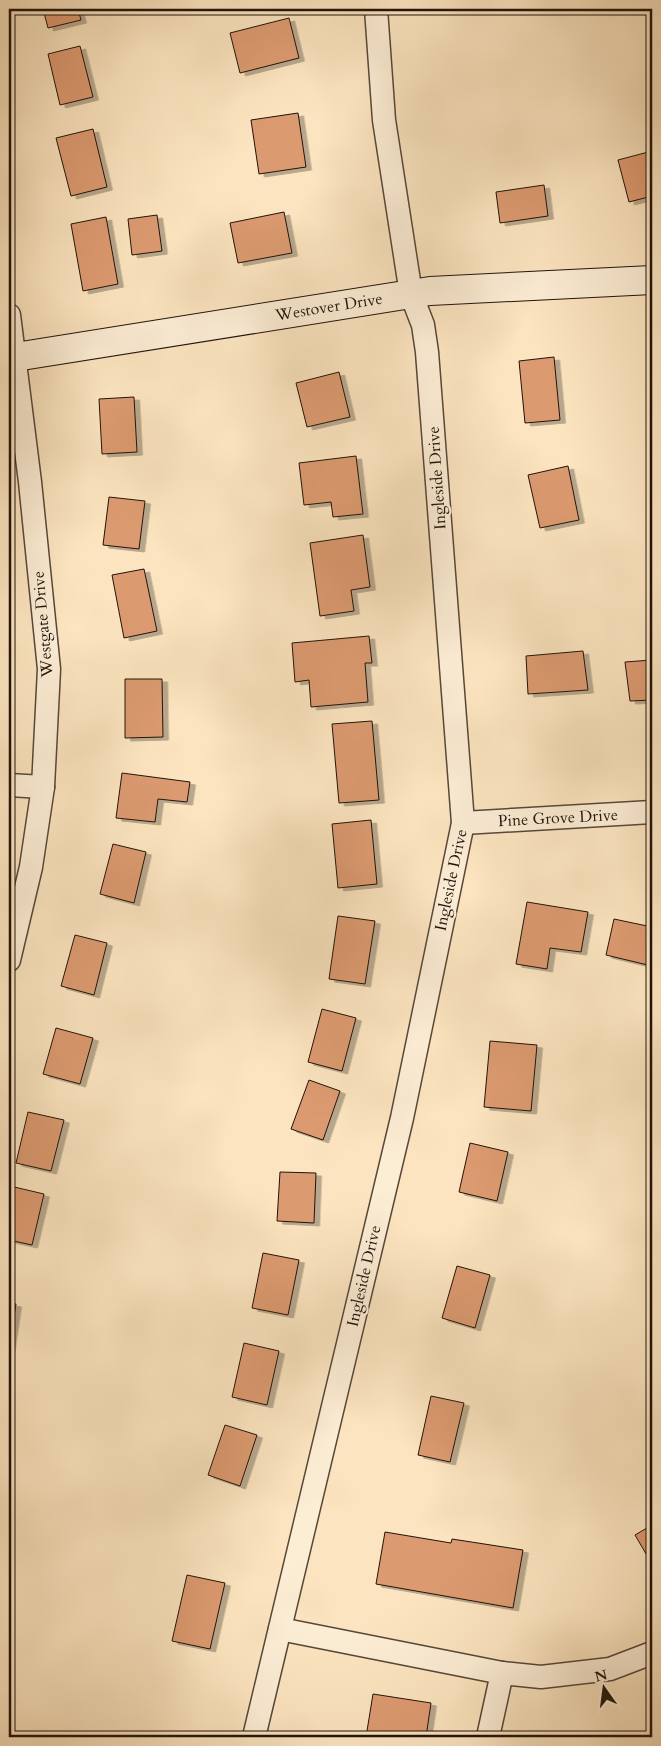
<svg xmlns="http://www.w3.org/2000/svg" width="661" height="1746" viewBox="0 0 661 1746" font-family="Cardo,serif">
	<defs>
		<filter id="shadow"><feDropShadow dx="5.5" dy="3" stdDeviation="0" flood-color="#0004"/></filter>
	</defs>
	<rect width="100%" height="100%" fill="#fbe4bf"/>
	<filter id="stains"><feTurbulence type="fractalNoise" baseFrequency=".004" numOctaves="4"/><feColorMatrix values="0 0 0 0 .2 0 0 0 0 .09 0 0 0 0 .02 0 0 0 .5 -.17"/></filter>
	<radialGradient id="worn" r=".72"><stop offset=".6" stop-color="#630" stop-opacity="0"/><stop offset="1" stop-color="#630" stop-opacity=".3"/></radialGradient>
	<g fill="#dc9a70" stroke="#20130c" filter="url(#shadow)">
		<polygon points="43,9 78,9 81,20 48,28"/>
		<polygon points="289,18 299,58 240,73 230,33"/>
		<polygon points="80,46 93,97 60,105 48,54"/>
		<polygon points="298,113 306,167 259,174 251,120"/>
		<polygon points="93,129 107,187 71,196 56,138"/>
		<polygon points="652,151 652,196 629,202 618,160"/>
		<polygon points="544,185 548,216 500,223 496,192"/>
		<polygon points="284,212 292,253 238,263 230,223"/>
		<polygon points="157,215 162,251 132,255 128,219"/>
		<polygon points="106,217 118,284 83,291 71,224"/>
		<polygon points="554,357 560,420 525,423 519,361"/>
		<polygon points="339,372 350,417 307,427 296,383"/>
		<polygon points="134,397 137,452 102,454 99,399"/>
		<polygon points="356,456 363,514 333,517 331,502 304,505 299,463"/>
		<polygon points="568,466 579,520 540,528 528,475"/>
		<polygon points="109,497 145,501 139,549 103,545"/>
		<polygon points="363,535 370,587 351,590 354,611 320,616 310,543"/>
		<polygon points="144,569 157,631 124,638 112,575"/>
		<polygon points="369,636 372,663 365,663 368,702 311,707 309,680 295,682 292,643"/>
		<polygon points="583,651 588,690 528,694 526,656"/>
		<polygon points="652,660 652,700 630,701 625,662"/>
		<polygon points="125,679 162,679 163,737 125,738"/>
		<polygon points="372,721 379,800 339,803 332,724"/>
		<polygon points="122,773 190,782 187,802 158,799 155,822 116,818"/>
		<polygon points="371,820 377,884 338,888 332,824"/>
		<polygon points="113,844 146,852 134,903 100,894"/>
		<polygon points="527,902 588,912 581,952 550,948 547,969 516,964"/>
		<polygon points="338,916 375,921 365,984 329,979"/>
		<polygon points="614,919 652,927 652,966 606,955"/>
		<polygon points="75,935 107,943 94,995 61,986"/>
		<polygon points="322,1009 356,1018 342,1071 308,1062"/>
		<polygon points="56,1028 93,1038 80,1084 43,1074"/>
		<polygon points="490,1041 537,1045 531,1111 484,1107"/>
		<polygon points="309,1080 340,1091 323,1140 291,1129"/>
		<polygon points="28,1112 64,1120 51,1171 16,1163"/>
		<polygon points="470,1143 508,1152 497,1201 459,1192"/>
		<polygon points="280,1172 316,1173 314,1223 277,1221"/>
		<polygon points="10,1186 44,1194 32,1245 9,1240"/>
		<polygon points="263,1253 299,1260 288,1315 252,1308"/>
		<polygon points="457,1266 490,1275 475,1328 442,1318"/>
		<polygon points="9,1303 16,1304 9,1350"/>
		<polygon points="244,1343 279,1351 267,1405 232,1397"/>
		<polygon points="431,1396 464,1403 450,1462 418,1455"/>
		<polygon points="225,1425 257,1435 240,1486 208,1475"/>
		<polygon points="652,1525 652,1564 635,1535"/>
		<polygon points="385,1532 451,1543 452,1539 523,1550 513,1608 376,1584"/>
		<polygon points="187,1575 225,1583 210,1649 172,1641"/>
		<polygon points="373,1694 431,1703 426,1737 366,1737"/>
	</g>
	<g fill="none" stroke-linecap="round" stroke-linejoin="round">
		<g stroke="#574739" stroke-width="25">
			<g id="street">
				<polyline points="9,315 30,482 49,669 43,787 31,867 9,960"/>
				<polyline points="9,785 43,787"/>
				<polyline points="463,823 652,812"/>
				<polyline points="280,1629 502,1673 541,1677 610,1669 652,1653"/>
				<polyline points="254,1737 402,1118 463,823 427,352 423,325 411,294 384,120 376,9"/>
				<polyline points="488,1737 502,1673"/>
			</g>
		</g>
		<g stroke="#20130c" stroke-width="30">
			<polyline id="secondary" points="9,358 430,291 652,280"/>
		</g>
		<use href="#street" stroke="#fcedd5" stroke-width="22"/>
		<use href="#secondary" stroke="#fcedd5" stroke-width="28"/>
	</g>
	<g text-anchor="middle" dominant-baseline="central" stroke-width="4.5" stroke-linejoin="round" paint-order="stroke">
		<g font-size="16" fill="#20130c" stroke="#fcedd5">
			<text transform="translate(329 307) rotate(-9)">Westover Drive</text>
			<text transform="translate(437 478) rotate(-94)">Ingleside Drive</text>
			<text transform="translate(43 624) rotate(-95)">Westgate Drive</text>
			<text transform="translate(558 818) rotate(-3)">Pine Grove Drive</text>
			<text transform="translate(451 880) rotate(-78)">Ingleside Drive</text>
			<text transform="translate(364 1276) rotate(-77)">Ingleside Drive</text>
		</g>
	</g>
	<rect width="661" height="1746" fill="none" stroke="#fbe4bf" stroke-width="30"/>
	<rect x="10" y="10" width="641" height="1726" fill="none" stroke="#20130c" stroke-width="2.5"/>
	<rect x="15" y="15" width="631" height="1716" fill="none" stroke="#20130c"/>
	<g transform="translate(604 1688) rotate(346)" stroke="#fcedd5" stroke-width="4" paint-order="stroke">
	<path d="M0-4L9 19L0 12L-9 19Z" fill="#20130c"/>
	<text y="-8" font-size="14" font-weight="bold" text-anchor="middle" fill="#20130c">N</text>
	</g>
	<rect width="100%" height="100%" filter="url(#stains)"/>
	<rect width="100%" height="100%" fill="url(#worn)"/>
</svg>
